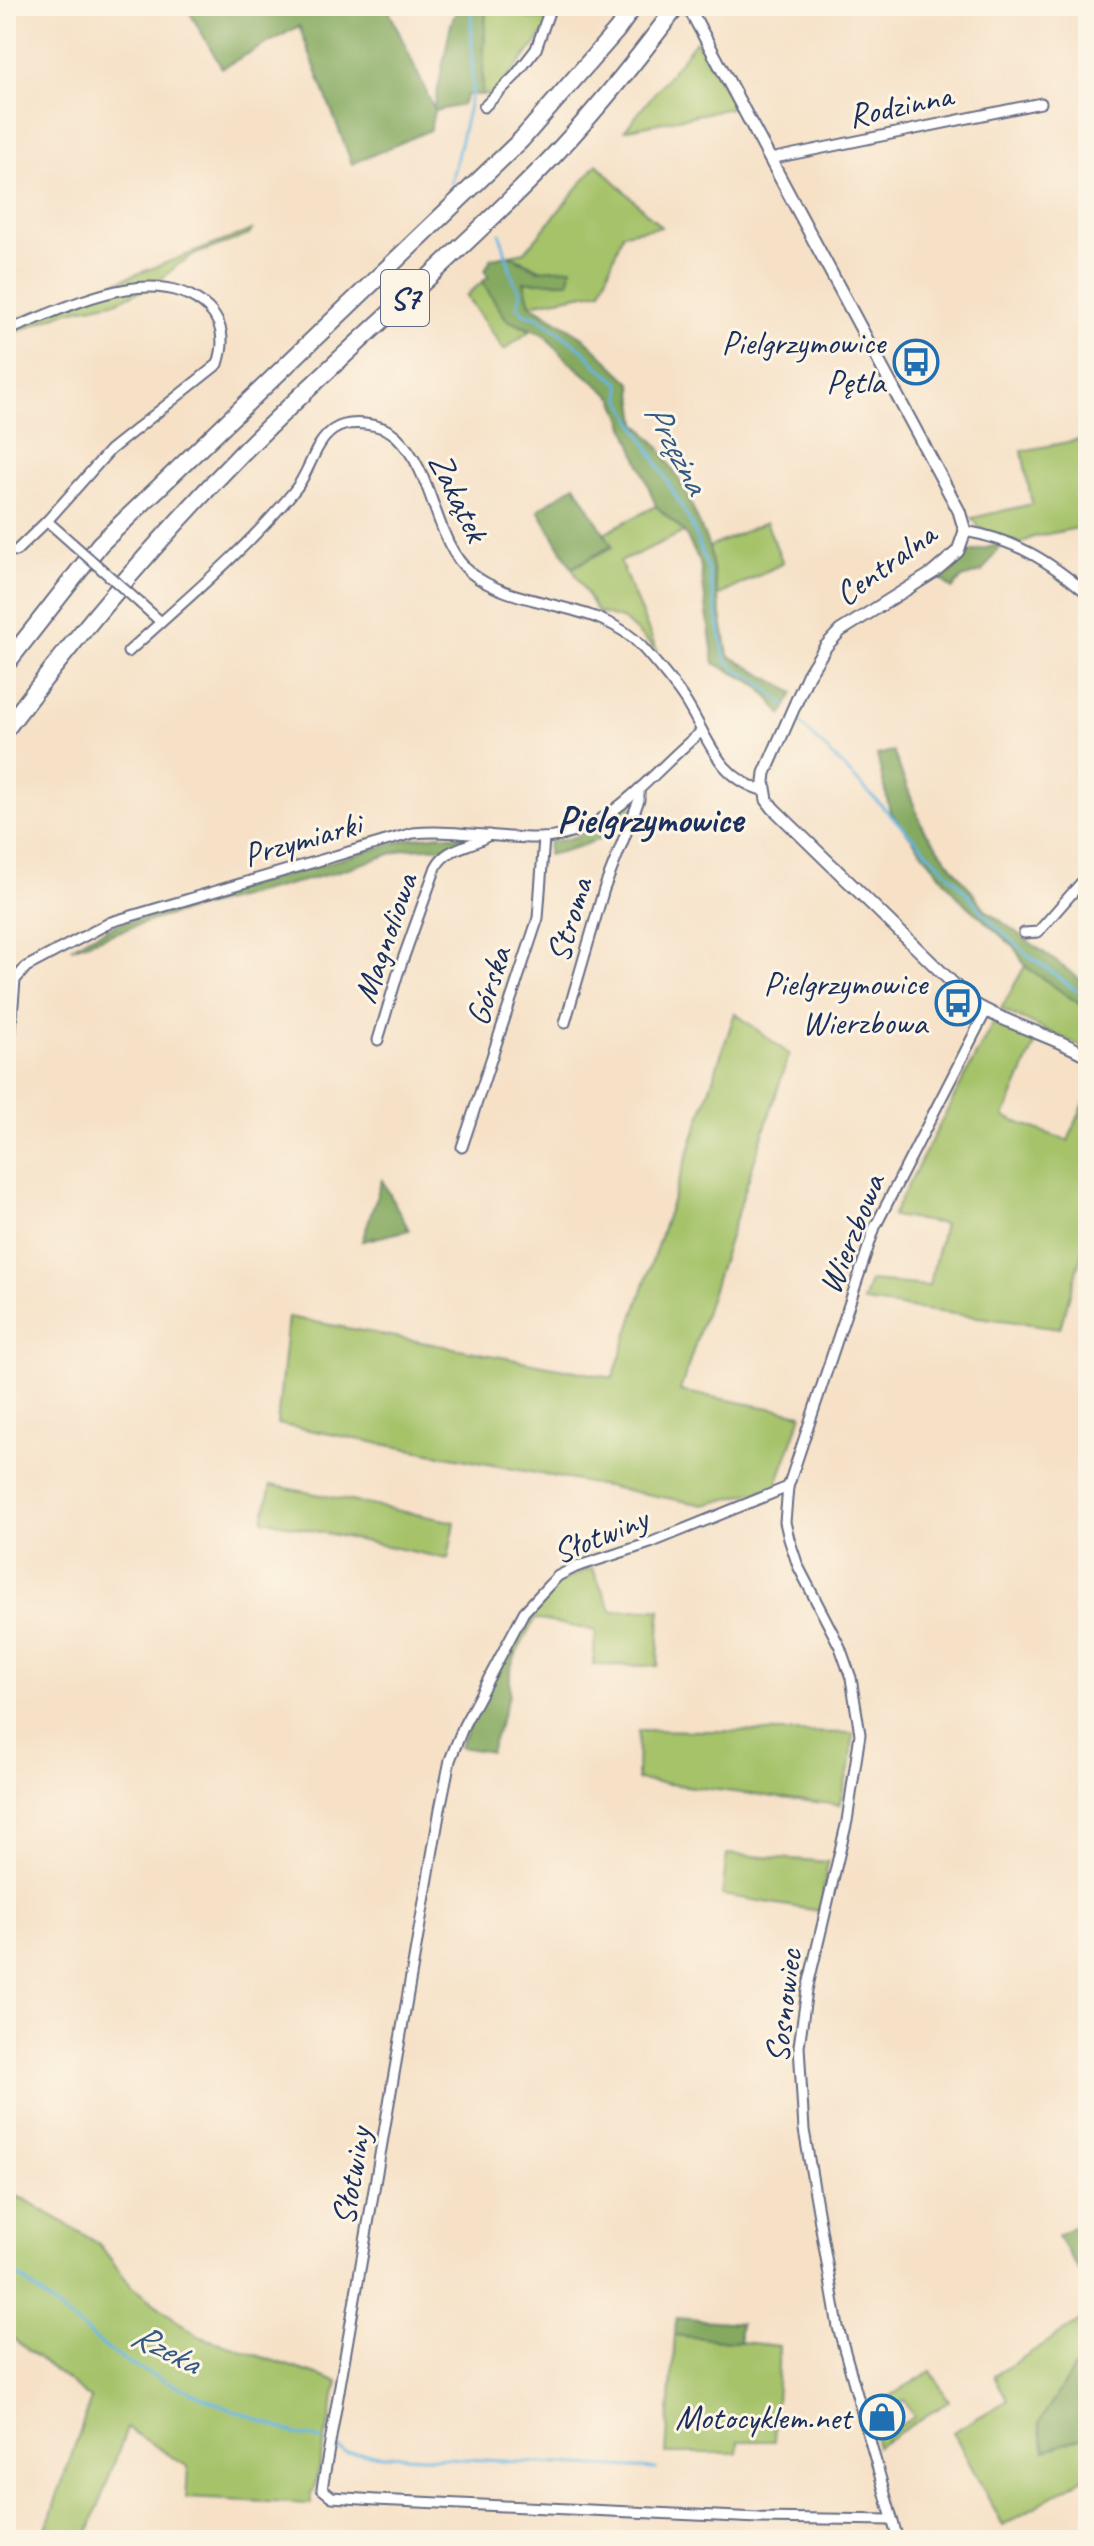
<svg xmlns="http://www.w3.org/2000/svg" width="1094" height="2546" viewBox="0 0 1094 2546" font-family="Caveat,sans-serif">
	<rect width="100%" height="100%" fill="#fcf5e5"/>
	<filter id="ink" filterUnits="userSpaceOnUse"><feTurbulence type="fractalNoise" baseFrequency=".0125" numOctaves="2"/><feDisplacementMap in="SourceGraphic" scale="16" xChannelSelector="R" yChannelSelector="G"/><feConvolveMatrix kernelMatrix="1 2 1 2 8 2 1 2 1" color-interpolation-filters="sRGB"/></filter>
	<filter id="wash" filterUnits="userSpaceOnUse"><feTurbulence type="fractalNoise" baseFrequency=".006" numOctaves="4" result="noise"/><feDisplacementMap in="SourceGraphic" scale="32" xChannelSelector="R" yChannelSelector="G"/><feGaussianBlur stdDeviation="1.8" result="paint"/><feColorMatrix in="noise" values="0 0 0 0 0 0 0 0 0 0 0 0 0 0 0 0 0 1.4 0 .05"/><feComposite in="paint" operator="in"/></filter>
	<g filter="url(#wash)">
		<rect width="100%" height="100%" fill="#f6e1c7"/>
		<g fill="#a6c36a" stroke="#607964" stroke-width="2">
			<polygon points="486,6 530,6 528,18 555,20 494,94 482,95"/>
			<polygon points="696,41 735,107 625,130"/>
			<polygon points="597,164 661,227 623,233 601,291 530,304 523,282 568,282 510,255 525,252"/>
			<polygon points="252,230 249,235 196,254 176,266 156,284 118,301 69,311 6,336 6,324"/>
			<polygon points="482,282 507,320 531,330 504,350 466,296"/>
			<polygon points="1088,438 1088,526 1033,537 1019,544 980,528 972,518 1032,504 1022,451"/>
			<polygon points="656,506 684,532 620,562 657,651 624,620 597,612 572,568 612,547 604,533"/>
			<polygon points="766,522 783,563 718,596 709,547"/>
			<polygon points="1025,966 1088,1010 1088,1050 1001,1009"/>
			<polygon points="735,1013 789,1054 680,1391 802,1414 776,1487 704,1505 277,1424 288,1317 613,1378"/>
			<polygon points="993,1023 1037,1039 1004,1117 1068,1141 1088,1094 1088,1232 1060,1328 863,1302 870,1281 929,1286 944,1224 892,1216"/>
			<polygon points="271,1485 455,1522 448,1559 263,1520"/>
			<polygon points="592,1568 612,1611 660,1609 658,1666 593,1665 596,1631 535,1619 516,1654 506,1650 558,1583"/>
			<polygon points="638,1730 853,1733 851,1762 839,1805 637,1780"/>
			<polygon points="727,1854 828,1862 820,1911 722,1895"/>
			<polygon points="6,2193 26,2200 99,2244 132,2287 198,2336 338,2382 314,2489 311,2493 311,2504 186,2498 188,2467 127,2428 86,2540 42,2540 91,2399 6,2333"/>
			<polygon points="1088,2316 1088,2353 1080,2358 1045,2451 1088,2435 1088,2475 1003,2526 953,2432 1008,2400 994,2376"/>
			<polygon points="675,2335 779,2346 774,2441 738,2441 737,2453 666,2453"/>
			<polygon points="931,2371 949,2401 877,2447 871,2423 879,2416 889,2432 914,2417 904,2400 893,2407 887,2398"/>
		</g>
		<g fill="#84a95e" stroke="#506c5e" stroke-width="2">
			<polygon points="186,6 387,6 434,109 451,24 458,6 486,6 482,95 467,95 462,105 434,111 430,130 352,164 299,26 222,68"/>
			<polygon points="509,255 538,270 571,268 569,282 524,282 530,304 583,337 632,384 637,423 660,448 686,492 709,547 728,655 794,693 782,715 758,685 714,663 700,562 684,532 656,506 614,398 567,360 543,334 507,320 482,282 488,277 485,271 491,258"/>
			<polygon points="575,485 612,546 572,568 538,510"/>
			<polygon points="1002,544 982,572 962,578 952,589 939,577 970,552"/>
			<polygon points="893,751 923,828 986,910 1088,985 1088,1010 1025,966 1015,948 958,897 890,811 877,755"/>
			<path d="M634,799C626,837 580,847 548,855L549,841C582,842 609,818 634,799Z"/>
			<polygon points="441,835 481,838 448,847 406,849 330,874 159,918 71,948 87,938 119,924 387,845 413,838"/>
			<polygon points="382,1180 409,1230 362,1241"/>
			<polygon points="506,1650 516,1654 510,1670 510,1693 490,1752 459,1747"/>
			<polygon points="1088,2218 1088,2267 1080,2272 1057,2236"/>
			<polygon points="676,2318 740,2323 740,2342 675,2335"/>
			<polygon points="1088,2353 1088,2435 1045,2451 1039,2423 1080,2358"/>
		</g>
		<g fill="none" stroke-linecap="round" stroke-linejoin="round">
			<g stroke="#66b6e1" stroke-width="3">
				<polyline points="451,183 473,88 471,6"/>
				<polyline points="500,234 514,282 521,292 517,306 525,314 536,316 582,349 595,364 620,384 621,399 628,412 692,525 708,569 725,659 738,671 757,680 785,705"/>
				<polyline points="798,721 954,879 994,925 1028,955 1088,999"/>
				<polyline points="6,2266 111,2352 137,2368 208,2400 298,2435 322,2440"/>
				<polyline points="333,2445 346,2453 656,2469"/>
			</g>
		</g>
	</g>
	<g filter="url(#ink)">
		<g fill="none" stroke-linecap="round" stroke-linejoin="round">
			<g stroke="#686d83" stroke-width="13">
				<g id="minor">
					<polyline points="484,107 515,76 536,49 551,6"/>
					<polyline points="770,159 1041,103"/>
					<path d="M6,331C63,310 154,258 208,308C224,324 225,343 218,364L110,450L47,521L16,551"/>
					<polyline points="47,521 73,544"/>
					<path d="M965,531C1016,540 1049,561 1088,594"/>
					<polyline points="141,604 161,622"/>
					<path d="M128,652C184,601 247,549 294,491C310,473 313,444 333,430C349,419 382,423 396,436C436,474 433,541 471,573C516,610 601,600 642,647C656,663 672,681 684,699C709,737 716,778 765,791"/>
					<polyline points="1024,933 1038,932 1088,875"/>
					<polyline points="565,1023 604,889 639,800 639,789"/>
					<path d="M378,1040L398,973L436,867C447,846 470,848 489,835"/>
					<path d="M6,1091L15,980L26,967L111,922L413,833C455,829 499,839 541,838C608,837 653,770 701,732"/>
					<polyline points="462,1147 538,918 544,838"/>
					<polyline points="788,1487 650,1543 576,1567 558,1576 549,1585 524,1612 464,1725 450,1760 440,1809 322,2489 332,2497 376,2500 759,2518 892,2520"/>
					<polyline points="898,2540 838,2327 804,2130 799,2046 807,1990 847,1821 860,1734 851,1678 840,1647 798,1566 789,1539 785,1522 788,1487 875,1227 986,1011"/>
				</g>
			</g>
			<g stroke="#686d83" stroke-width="15">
				<path id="tertiary" d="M688,6L959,511L965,531L958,551L934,572L840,631L826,646L808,675L765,773L764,782L767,800L773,808L974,1004C1009,1025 1051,1035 1088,1056"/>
			</g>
			<g stroke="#686d83" stroke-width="20">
				<g id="motorway">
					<polyline points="6,664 100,544 521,140 617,30 634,6"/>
					<path d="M6,729C79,632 157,540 242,453C337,357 442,270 537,173C588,121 634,64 677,6"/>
				</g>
			</g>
			<use href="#minor" stroke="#fff" stroke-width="9"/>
			<use href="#tertiary" stroke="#fff" stroke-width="11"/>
			<use href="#motorway" stroke="#fff" stroke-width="16"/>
			<g stroke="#686d83" stroke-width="13" stroke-linecap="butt">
				<polyline id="minor-bridge" points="73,544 141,604"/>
			</g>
			<use href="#minor-bridge" stroke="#fff" stroke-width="9"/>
		</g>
	</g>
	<defs>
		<g id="bus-ring" transform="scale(2.3)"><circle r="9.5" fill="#fcf5e5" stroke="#1f6fb2" stroke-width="1.5"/><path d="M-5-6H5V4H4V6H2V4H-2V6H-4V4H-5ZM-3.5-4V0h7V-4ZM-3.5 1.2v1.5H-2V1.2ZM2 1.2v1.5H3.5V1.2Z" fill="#1f6fb2"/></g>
		<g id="shop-ring" transform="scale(2.3)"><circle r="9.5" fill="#fcf5e5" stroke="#1f6fb2" stroke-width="1.5"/><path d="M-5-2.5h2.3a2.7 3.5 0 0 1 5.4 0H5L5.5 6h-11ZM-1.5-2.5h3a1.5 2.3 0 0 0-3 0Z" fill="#1f6fb2"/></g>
	</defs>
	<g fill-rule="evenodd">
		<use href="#bus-ring" x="916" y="362"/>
		<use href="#bus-ring" x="958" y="1003"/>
		<use href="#shop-ring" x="882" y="2417"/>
	</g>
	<g text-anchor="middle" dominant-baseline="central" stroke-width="6" stroke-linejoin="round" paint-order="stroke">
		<rect fill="#fcf5e5" stroke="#5e6a86" stroke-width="2" x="381" y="270" width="48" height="56" rx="6"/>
		<g font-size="32" font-weight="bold" fill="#1b2f5e">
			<text x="405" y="298">S7</text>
		</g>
		<g font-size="34" fill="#1b2f5e" stroke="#fcf5e5">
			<text transform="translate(900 105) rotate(-12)">Rodzinna</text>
			<text transform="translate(459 497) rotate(64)">Zakątek</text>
			<text transform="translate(885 564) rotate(-36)">Centralna</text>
			<text transform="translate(302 839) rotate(-16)">Przymiarki</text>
			<text transform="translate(569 920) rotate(-73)">Stroma</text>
			<text transform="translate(385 938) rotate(-71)">Magnoliowa</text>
			<text transform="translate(488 986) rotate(-72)">Górska</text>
			<text transform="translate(851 1234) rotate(-68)">Wierzbowa</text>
			<text transform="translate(600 1535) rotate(-22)">Słotwiny</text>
			<text transform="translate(783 2006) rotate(-83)">Sosnowiec</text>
			<text transform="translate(351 2176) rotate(-80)">Słotwiny</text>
		</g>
		<g font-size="34" fill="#1b2f5e" stroke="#fcf5e5" text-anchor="end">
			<text x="885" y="342">Pielgrzymowice<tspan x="885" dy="39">Pętla</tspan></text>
			<text x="927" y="983">Pielgrzymowice<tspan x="927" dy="39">Wierzbowa</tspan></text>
			<text x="851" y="2417">Motocyklem.net</text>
		</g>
		<g font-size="36" font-style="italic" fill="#325885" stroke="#fcf5e5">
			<text transform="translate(677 448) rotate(62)">Przężna</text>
			<text transform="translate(166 2348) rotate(27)">Rzeka</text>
		</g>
		<g font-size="38" font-weight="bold" fill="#1b2f5e" stroke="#fcf5e5">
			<text x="650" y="819">Pielgrzymowice</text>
		</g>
	</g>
	<rect width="1094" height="2546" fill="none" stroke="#fcf5e5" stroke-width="32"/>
</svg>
